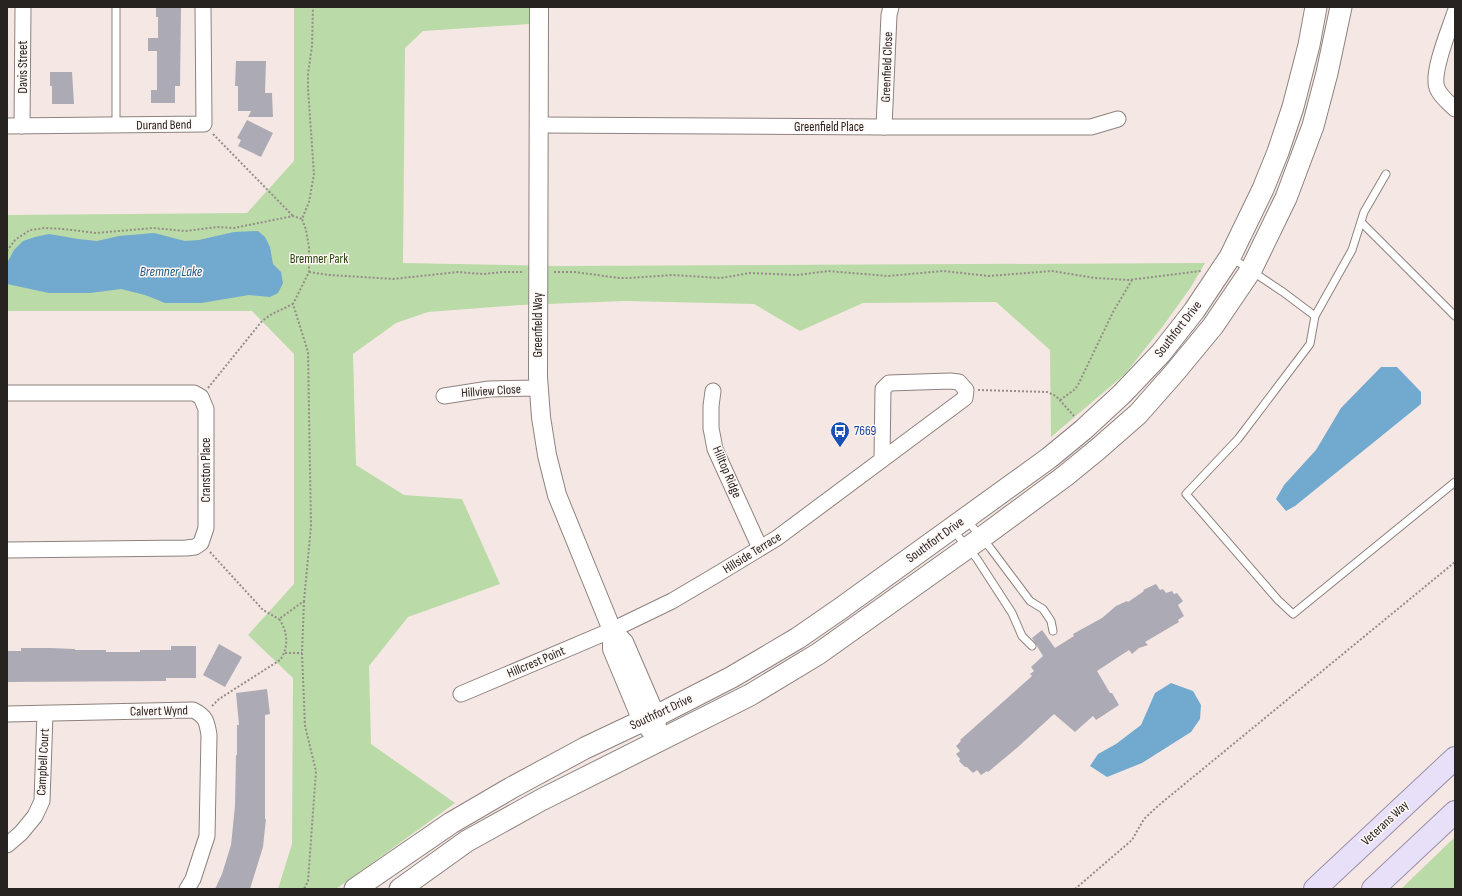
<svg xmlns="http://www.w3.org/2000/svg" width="1462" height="896" viewBox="0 0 1462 896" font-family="'Sofia Sans Condensed',sans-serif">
	<rect width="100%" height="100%" fill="#f5e8e4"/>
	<g fill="#badaa7">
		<polygon points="294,7 530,7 530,24 423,31 405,48 403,263 558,266 1205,263 1191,287 1163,326 1125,374 1051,437 1050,350 996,302 863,303 800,331 754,304 625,301 520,305 428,312 396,323 353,354 356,465 404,495 462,499 500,584 408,617 369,666 371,744 455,803 336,889 278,889 292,844 293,678 248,635 294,584 294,354 252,311 7,311 7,215 247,213 294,161"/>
		<polygon points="1455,837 1455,889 1401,889"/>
	</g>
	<g fill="#72a9cf">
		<polygon points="258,231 265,237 270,247 273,264 281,272 283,283 278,293 270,297 249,295 201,303 165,303 145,295 121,289 90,293 49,293 7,284 7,263 14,250 23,241 35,237 49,234 78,239 97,241 119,236 154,233 185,241 199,240 234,232"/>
		<polygon points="1381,367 1397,367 1421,392 1421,404 1295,506 1286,511 1276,499 1284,485 1316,450 1341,408"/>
		<polygon points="1171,683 1193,691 1201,705 1200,719 1191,732 1142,763 1107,777 1090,766 1098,754 1116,744 1141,725 1155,693"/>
	</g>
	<g fill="#acaab5">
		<polygon points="156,7 181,7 180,86 175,86 175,103 151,103 151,90 157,90 157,51 148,51 148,38 158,38 158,17 156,17"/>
		<polygon points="236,61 266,61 265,93 272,93 273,117 248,117 251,111 238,111 238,86 235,86"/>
		<polygon points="50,72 72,72 74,104 52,104 52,86 50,86"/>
		<polygon points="247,120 273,133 261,157 238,146 241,140 237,138"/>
		<polygon points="1156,584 1160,590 1163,589 1166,593 1172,591 1174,594 1177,593 1183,601 1178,605 1184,616 1178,620 1179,622 1145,642 1148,645 1139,648 1132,654 1129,650 1097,671 1110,693 1112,693 1119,705 1096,720 1093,716 1075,732 1054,714 1018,747 988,772 987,771 981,775 977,770 973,773 967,767 965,767 959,761 960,759 956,754 960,751 956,746 961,741 960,740 1032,676 1030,674 1034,671 1031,667 1043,656 1032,638 1042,630 1055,648 1074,636 1073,634 1102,618 1116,606 1127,601 1128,602 1144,591 1143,590"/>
		<polygon points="219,644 242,657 225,687 203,675"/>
		<polygon points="171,646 196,646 196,678 166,678 166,681 7,682 7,651 21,651 21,648 50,648 75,649 75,650 106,650 106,652 140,652 140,650 171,650"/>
		<polygon points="267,689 270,714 265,715 265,819 266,819 263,847 250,889 215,889 222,874 231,845 235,806 236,755 237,755 237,725 239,725 236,693"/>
	</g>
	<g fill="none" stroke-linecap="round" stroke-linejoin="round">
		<g stroke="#8d827e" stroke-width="9">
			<g id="service">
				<polyline points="116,125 116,7"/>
				<polyline points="1386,174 1364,212 1352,250 1315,316 1310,344 1238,439 1186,494 1278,600 1293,614 1455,482"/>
				<polyline points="1362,223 1455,316"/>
				<polyline points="1232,258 1283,292 1315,316"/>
				<polyline points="967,520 991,549 1030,601 1043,609 1051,621 1053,631"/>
				<polyline points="953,530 977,559 1012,613 1022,636 1032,646"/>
			</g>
		</g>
		<g stroke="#8d827e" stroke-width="17">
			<g id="minor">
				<path d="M1455,12C1450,28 1431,72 1437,88C1440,96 1449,103 1455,109"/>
				<polyline points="540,125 884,127 1091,127 1118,119"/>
				<polyline points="7,126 204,124 203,7"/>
				<polyline points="22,126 23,7"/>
				<polyline points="884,127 889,15 891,7"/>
				<polyline points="713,391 711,406 711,428 715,449 760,548"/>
				<polyline points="7,393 194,393 201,397 206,409 206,528 201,543 195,547 186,548 7,550"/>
				<polyline points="444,396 489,389 539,388"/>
				<polyline points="461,694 612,630 672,601 716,575 777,538 965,398 966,390 959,382 950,381 889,383 883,389 882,459"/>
				<path d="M7,714L193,710C206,716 207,722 209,735L207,836L193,879L187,889"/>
				<polyline points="7,845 21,833 35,816 42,801 45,714"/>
			</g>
		</g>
		<g stroke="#8d827e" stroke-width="20">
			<g id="tertiary">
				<polyline points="539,7 538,377 541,417 547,455 557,495 612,630 624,642 656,716 658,741"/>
				<polyline points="612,630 612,649 642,721 651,731"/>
			</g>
		</g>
		<g stroke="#8d827e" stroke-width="23">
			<g id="secondary">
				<polyline points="355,889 451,823 511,788 585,748 642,721 656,716 732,677 798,638 840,609 1049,458 1083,430 1122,394 1161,353 1194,311 1230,257 1263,189 1278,152 1293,107 1309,45 1316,7"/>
				<polyline points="400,889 467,841 541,800 750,695 818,654 977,541 1065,476 1098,449 1138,414 1175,372 1213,326 1251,270 1286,198 1313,126 1327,73 1341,7"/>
			</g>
		</g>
		<g stroke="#9a90aa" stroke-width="24">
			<g id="primary">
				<polyline points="1315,889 1455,758"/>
				<polyline points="1373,889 1455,812"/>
			</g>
		</g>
		<g stroke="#968d8a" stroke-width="2" stroke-dasharray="2 2" stroke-linecap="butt">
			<polyline points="213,134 293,216"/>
			<polyline points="7,251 15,240 30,230 45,228 63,229 96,233 153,228 185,231 217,227 234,228 293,216 302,219"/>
			<polyline points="309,272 329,275 393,279 458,272 483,274 503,272 523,272"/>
			<polyline points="554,272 575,272 619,278 629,278 673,275 721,278 750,273 796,275 828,271 888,276 943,271 989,276 1052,271 1095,278 1128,280 1201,271"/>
			<polyline points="208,388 262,321 272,314 293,304"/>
			<polyline points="978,390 1047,392 1056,396 1074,416"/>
			<polyline points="1060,400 1074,390 1078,385 1113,312 1132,280"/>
			<polyline points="210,552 263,610 279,619"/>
			<polyline points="304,601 302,653 305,726 316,771 308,881 304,889"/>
			<polyline points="285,653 302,653"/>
			<path d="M212,706L219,699L280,660C289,648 288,631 279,619L304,601L311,526L308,352L293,304L309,272V247L306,230L302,219L309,202L314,174L308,89V74L312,46L313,7"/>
			<polyline points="1075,889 1132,840 1144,819 1159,805 1455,562"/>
		</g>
		<use href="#service" stroke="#fff" stroke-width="7"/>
		<use href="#minor" stroke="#fff" stroke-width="15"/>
		<use href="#tertiary" stroke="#fff" stroke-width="18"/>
		<use href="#secondary" stroke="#fff" stroke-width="21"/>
		<use href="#primary" stroke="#e8e0f8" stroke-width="22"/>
	</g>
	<defs>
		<g id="bus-pin" transform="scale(1)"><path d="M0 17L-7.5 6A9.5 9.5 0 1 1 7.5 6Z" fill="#1a4fb4" stroke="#fef7f4"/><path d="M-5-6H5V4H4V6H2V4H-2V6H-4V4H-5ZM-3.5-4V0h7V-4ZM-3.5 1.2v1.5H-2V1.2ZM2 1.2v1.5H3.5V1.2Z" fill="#fff"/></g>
	</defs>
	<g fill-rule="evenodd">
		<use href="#bus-pin" x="840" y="431"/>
	</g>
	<g text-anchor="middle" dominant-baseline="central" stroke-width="3" stroke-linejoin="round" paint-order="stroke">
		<g font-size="13" fill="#272321" stroke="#fef7f4">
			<text transform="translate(23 67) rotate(-90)">Davis Street</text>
			<text transform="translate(887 67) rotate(-88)">Greenfield Close</text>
			<text transform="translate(164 125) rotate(-1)">Durand Bend</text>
			<text x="829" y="127">Greenfield Place</text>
			<text transform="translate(538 325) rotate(-90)">Greenfield Way</text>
			<text transform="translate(1178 329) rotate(-52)">Southfort Drive</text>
			<text transform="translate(491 391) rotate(-4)">Hillview Close</text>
			<text transform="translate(206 470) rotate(-90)">Cranston Place</text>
			<text transform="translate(727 472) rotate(67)">Hilltop Ridge</text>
			<text transform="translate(935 540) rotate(-36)">Southfort Drive</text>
			<text transform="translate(752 553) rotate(-32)">Hillside Terrace</text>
			<text transform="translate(536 662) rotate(-23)">Hillcrest Point</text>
			<text transform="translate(159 711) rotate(-1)">Calvert Wynd</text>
			<text transform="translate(661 712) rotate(-25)">Southfort Drive</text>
			<text transform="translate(43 762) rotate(-87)">Campbell Court</text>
			<text transform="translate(1385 823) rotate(-43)">Veterans Way</text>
		</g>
		<g font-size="13" fill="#25430c" stroke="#fef7f4">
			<text x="319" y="259">Bremner Park</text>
		</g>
		<g font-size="13" fill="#164399" stroke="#fef7f4" text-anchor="start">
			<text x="854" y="431">7669</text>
		</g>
		<g font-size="14" font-style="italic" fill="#1f5d83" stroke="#fef7f4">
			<text x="171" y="271">Bremner Lake</text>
		</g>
	</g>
	<rect width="1462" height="896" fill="none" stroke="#272321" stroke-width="16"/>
</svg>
